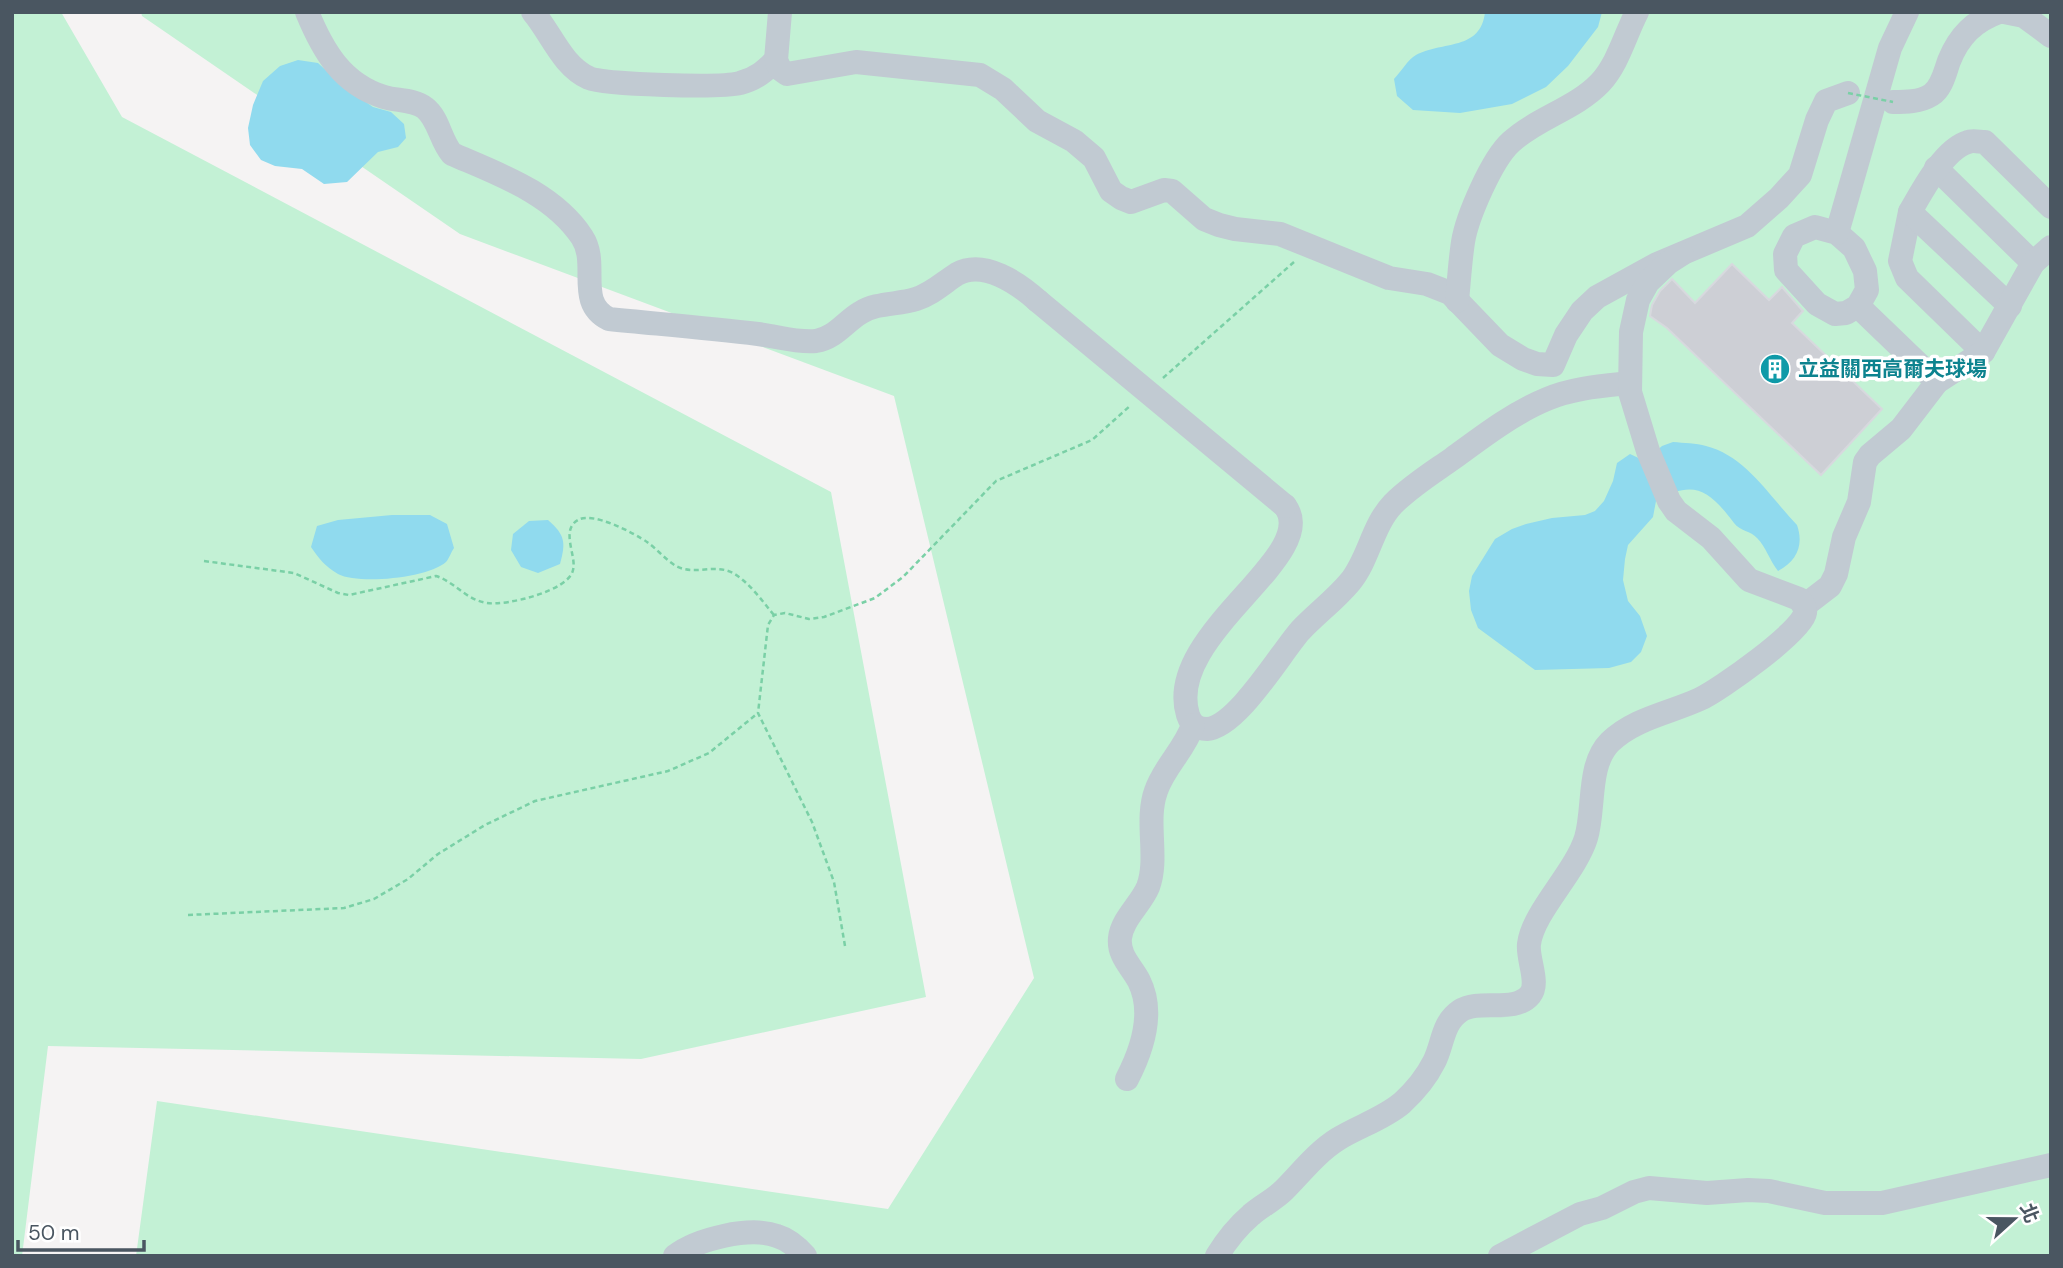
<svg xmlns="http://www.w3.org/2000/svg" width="2063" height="1268" viewBox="0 0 2063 1268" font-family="'DM Sans','Noto Sans TC',sans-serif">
	<rect width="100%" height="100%" fill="#f5f3f3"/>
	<g fill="#c3f1d5">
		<polygon points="12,12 61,12 122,117 831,492 926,997 641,1059 48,1046 22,1256 12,1256"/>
		<polygon points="141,12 2051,12 2051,1256 136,1256 157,1101 888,1209 1034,978 894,396 460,234 142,16"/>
	</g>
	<g fill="#90daee">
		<path d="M1485,12H1602L1598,27L1568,66L1546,87L1512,104L1460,113L1413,110L1397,96L1394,79C1401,72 1408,59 1416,55C1442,41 1481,51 1485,12Z"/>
		<polygon points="298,60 318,63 343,86 373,107 391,112 404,124 406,138 398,147 378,152 347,182 324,184 302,169 275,166 261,160 250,145 248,128 253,105 263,81 280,66"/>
		<path d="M1673,442C1684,443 1696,443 1706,446C1746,456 1770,497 1797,525C1804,545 1797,561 1778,571C1770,561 1766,547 1757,538C1751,531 1740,531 1734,523C1709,490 1694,479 1656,501L1653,517L1628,545L1625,559L1623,580L1628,601L1640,616L1647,636L1641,652L1631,662L1609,668L1535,670L1478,628L1471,610L1469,591L1472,576L1495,539L1512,529L1526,524L1552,518L1585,515L1595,511L1604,501L1613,481L1617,463L1630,454L1645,461L1662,446Z"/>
		<path d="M392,515H430L447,524L454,548C451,552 449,559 446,562C428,578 359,585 338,574C326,567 319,559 311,547L317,526L338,520Z"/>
		<path d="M548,520C565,535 566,542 560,564L538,573L521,567L511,550L513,534L529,521Z"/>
	</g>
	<polygon fill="#cdcfd5" stroke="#d7d9de" stroke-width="2" points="1732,264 1769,300 1782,287 1803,311 1792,323 1882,409 1821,475 1667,328 1650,316 1652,305 1660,291 1672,279 1695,303"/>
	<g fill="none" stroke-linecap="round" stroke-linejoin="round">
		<g stroke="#7ad0a6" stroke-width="2.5" stroke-dasharray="5 3.5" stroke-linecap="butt">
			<polyline points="1163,378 1294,262"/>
			<path d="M204,561L294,573L338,593L349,595L436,576C455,582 466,600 487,603C506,606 569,591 573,570C577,556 560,530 578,520C592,511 634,533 647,542C657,549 666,560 676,566C694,576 714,563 733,573C750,583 762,601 774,615"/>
			<polyline points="188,915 344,908 374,899 408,879 438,854 485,825 535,801 668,771 709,753 758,713"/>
			<polyline points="845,946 834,882 812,822 758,713 768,625 774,615 785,613 809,619 824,617 875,598 903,577 996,481 1092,440 1131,405"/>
		</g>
		<g stroke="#c1cad2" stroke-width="24">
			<path d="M307,12C323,51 342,84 384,97C397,101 413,99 425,108C439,119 440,140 452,154C498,174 553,193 582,237C600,264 575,302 609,319C659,324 708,328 758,334C776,336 797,343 816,341C835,338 845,322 860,313C877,302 898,305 916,299C932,294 943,283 957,274C984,259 1019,284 1038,301"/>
			<path d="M533,12C551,33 562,66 589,78C606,85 722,88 740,83C756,79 765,71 776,60"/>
			<polyline points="780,12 776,60 780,69 787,74 856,62 980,75 1003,89 1037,121 1074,141 1094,158 1111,191 1121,198 1131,202 1164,190 1172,191 1204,219 1219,225 1235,229 1280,234 1389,278 1427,284 1450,293 1500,345 1523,359 1537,364 1553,365 1566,335 1582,311 1597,297 1657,264 1747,226 1779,198 1800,175 1817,120 1826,101 1848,93"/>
			<polyline points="2004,12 2024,16 2051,36"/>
			<path d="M1893,102C1905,102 1920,102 1931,95C1942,88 1945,72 1949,61C1959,36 1974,21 1999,12"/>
			<polyline points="1936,168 2033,263"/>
			<polyline points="1910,212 1900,261 1907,278 1983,352"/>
			<polygon points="1815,227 1837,233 1854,248 1865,271 1867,290 1858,306 1846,313 1835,314 1817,304 1786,270 1785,254 1794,236"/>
			<polyline points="1837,233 1890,48 1907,12"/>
			<path d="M1457,301C1459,281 1460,262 1463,242C1467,217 1492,159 1511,142C1537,118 1575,109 1600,83C1618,64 1625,35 1637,12"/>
			<polyline points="1858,306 1937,382"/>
			<path d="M2010,306L1910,212C1922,191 1944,149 1968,142C1972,140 1980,142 1985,142L2051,207"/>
			<path d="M1285,506C1323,556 1163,635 1188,715C1191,724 1196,729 1207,729C1237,727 1280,654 1300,631C1316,614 1335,600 1350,582C1369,559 1372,526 1393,504C1411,486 1432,473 1452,459C1482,437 1513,413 1547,399C1573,388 1602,386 1630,383"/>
			<polyline points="1804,606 1830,586 1836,574 1844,537 1859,502 1865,462 1870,455 1901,429 1937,382 1983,352 2033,263 2051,247"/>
			<path d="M1127,1079C1142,1050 1155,1013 1139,981C1132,967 1118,956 1120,938C1122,919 1141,904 1148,887C1159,858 1145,821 1156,791C1164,767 1185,749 1193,725"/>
			<path d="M675,1256C697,1239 750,1226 777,1236C787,1239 798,1248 805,1256"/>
			<path d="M1217,1256C1226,1241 1237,1227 1251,1215C1261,1206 1274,1200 1284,1190C1301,1173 1317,1152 1338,1139C1359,1126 1383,1119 1402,1103C1415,1091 1426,1078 1434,1062C1443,1045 1442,1023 1460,1011C1480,998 1514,1014 1530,995C1540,983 1527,959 1529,944C1533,912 1575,873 1586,838C1595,808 1587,765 1610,742C1635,718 1670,713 1700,699C1718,691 1803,631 1805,613C1806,608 1802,603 1799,599L1749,580L1711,538L1676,511L1669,501L1648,451L1630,392L1631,332L1638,300L1648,282L1668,263L1682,254"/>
			<polyline points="1500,1256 1580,1214 1602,1208 1634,1192 1649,1188 1707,1193 1748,1190 1769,1191 1825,1203 1882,1203 2051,1165"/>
		</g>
		<polyline stroke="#7ad0a6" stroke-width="2.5" stroke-dasharray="5 3.5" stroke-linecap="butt" points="1848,93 1893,102"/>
		<polyline stroke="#c1cad2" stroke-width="24" points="1038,301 1285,506"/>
	</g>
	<defs>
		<g id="building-disc" transform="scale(1.575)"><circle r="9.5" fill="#0f9aa8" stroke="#fff"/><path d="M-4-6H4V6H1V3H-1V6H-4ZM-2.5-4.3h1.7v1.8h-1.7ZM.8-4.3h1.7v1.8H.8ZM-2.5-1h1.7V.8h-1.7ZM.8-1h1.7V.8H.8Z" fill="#fff"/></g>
	</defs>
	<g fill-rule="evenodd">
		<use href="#building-disc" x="1775" y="369"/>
	</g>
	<g text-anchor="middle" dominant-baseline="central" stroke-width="7" stroke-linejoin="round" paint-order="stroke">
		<g font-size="21" font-weight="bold" fill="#0d838f" stroke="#fff" text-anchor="start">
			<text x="1798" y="369">立益關西高爾夫球場</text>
		</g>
	</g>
	<rect width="2063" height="1268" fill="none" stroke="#4a5661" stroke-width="28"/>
	<g transform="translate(2014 1219) rotate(69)" stroke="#ffffff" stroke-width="5" paint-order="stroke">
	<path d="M0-5L12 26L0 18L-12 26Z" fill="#4a5661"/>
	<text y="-10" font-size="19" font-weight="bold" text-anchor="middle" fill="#4a5661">北</text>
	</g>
	<path d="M18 1240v10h126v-10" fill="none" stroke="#4a5661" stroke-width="3.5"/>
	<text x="28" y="1240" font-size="21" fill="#4a5661" stroke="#ffffff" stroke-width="5" paint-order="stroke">50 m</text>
</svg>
